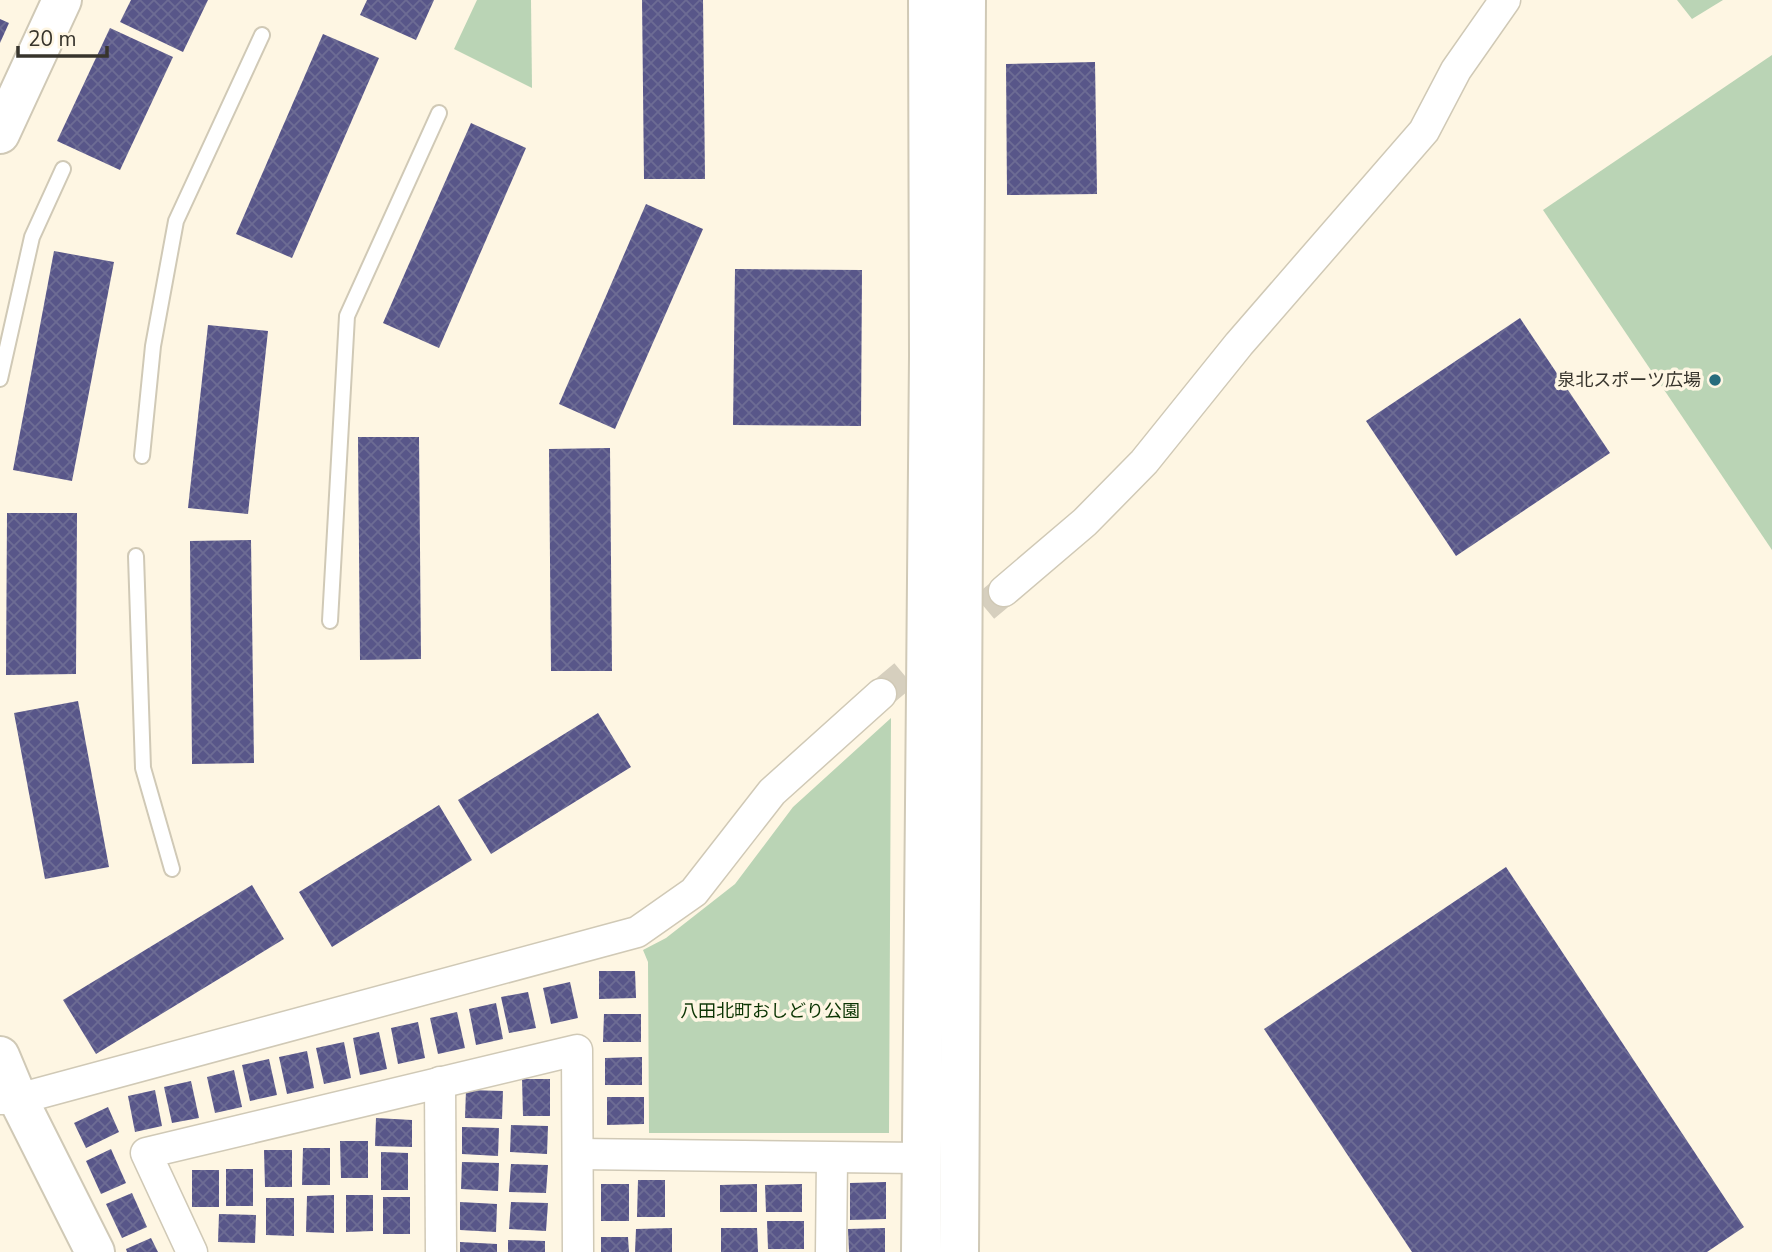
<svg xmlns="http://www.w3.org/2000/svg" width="1772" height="1252" viewBox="0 0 1772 1252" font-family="'Nunito Sans','Noto Sans JP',sans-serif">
	<defs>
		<pattern id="building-cross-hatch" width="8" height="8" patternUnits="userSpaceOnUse" patternTransform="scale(1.75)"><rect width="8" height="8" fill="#585689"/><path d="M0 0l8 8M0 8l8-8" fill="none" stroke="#6d6c94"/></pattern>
	</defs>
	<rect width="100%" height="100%" fill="#fef6e3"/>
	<g fill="#bad4b5">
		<polygon points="477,0 531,0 532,88 454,49"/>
		<polygon points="1677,0 1723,0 1692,19"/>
		<polygon points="1772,55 1772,550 1543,210"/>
		<polygon points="891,718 889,1133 649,1133 648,962 643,950 666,938 735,884 793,807"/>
	</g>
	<g fill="url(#building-cross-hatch)">
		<polygon points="131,0 208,0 183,52 120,22"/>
		<polygon points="367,0 434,0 416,40 360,15"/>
		<polygon points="642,0 703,0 705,179 644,179"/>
		<polygon points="0,19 9,23 0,43"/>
		<polygon points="110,28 173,57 120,170 57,141"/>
		<polygon points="323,34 379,58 292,258 236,234"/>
		<polygon points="1095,62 1097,194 1007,195 1006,64"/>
		<polygon points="471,123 526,148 439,348 383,323"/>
		<polygon points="646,204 703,229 615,429 559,404"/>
		<polygon points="54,251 114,262 72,481 13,470"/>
		<polygon points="735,269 862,270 861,426 733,425"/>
		<polygon points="1520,318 1610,453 1456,556 1366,421"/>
		<polygon points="208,325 268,331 248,514 188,508"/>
		<polygon points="358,437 419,437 421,659 360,660"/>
		<polygon points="610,448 612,671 551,671 549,449"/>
		<polygon points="7,513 77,513 76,674 6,675"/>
		<polygon points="251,540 254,763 192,764 190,541"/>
		<polygon points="78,701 109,867 45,879 14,713"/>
		<polygon points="598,713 631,767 491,854 458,800"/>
		<polygon points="439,805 472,860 332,947 299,892"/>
		<polygon points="1506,867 1744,1227 1707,1252 1412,1252 1264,1029"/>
		<polygon points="252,885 284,939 96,1054 63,1000"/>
		<polygon points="599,971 635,971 636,998 599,999"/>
		<polygon points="570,982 578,1018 551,1024 543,988"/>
		<polygon points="528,992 536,1028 509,1033 501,997"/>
		<polygon points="496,1003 503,1039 476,1045 469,1009"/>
		<polygon points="457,1012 465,1048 438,1054 430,1018"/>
		<polygon points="604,1014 641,1014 641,1042 603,1042"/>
		<polygon points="418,1022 425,1058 398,1064 391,1028"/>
		<polygon points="379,1032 387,1069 360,1075 353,1038"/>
		<polygon points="344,1042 351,1078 324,1084 316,1048"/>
		<polygon points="307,1051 314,1088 287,1094 279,1057"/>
		<polygon points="642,1057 642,1085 605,1085 605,1058"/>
		<polygon points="269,1059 277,1095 250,1101 242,1065"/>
		<polygon points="234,1070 242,1107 215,1113 207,1077"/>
		<polygon points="522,1079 550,1079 550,1116 523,1116"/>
		<polygon points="191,1081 199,1118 172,1123 164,1087"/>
		<polygon points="155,1090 162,1126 135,1132 128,1096"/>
		<polygon points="466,1090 503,1091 502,1119 465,1118"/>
		<polygon points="607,1097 644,1097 644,1124 607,1125"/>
		<polygon points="108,1107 119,1132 86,1148 74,1123"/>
		<polygon points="376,1118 412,1120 412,1147 375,1146"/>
		<polygon points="511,1125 548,1126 547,1154 510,1152"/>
		<polygon points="462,1127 499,1128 498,1156 462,1154"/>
		<polygon points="340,1141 368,1141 368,1178 341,1178"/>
		<polygon points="303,1148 330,1148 330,1185 302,1185"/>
		<polygon points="111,1149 126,1183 101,1194 86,1161"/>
		<polygon points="264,1150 292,1150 292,1187 265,1187"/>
		<polygon points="381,1152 408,1153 408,1190 381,1190"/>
		<polygon points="462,1162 499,1163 498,1191 461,1189"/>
		<polygon points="511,1164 548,1165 546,1193 509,1192"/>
		<rect x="226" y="1169" width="27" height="37"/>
		<rect x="192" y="1170" width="27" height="37"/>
		<polygon points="638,1180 665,1180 665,1217 637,1217"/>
		<polygon points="886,1182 886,1219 850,1220 850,1183"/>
		<rect x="601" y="1184" width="28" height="37"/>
		<polygon points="757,1184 757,1212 720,1212 720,1185"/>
		<polygon points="802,1184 802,1212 766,1212 765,1185"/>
		<polygon points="132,1193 147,1227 122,1238 106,1204"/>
		<polygon points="334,1195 334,1233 306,1232 307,1196"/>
		<polygon points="346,1195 373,1195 373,1231 346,1232"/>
		<rect x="383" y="1197" width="27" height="37"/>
		<polygon points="266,1198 294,1198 294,1236 266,1235"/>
		<polygon points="460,1202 497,1204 496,1232 460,1230"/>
		<polygon points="511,1202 548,1203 546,1231 509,1229"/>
		<polygon points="219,1214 256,1215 255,1243 218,1242"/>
		<polygon points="767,1221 804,1221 804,1249 768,1249"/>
		<polygon points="672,1228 672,1252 635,1252 636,1229"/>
		<polygon points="721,1228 757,1228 758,1252 721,1252"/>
		<polygon points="885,1228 885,1252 849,1252 848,1229"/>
		<polygon points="601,1237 628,1237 629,1252 601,1252"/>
		<polygon points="151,1238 158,1252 127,1252 126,1249"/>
		<polygon points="508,1240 545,1241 545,1252 508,1252"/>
		<polygon points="460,1242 497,1244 497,1252 460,1252"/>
	</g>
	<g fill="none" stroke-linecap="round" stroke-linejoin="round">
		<polyline stroke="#d6cfbe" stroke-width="30" stroke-dasharray="30 15" stroke-linecap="butt" points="881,694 1004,591"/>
		<g stroke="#d0c9b6" stroke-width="18">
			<g id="lane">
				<polyline points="0,379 32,237 63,169"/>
				<polyline points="142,456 153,346 176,221 262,35"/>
				<polyline points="136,556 143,768 172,869"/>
				<polyline points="330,621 347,316 439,113"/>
			</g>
		</g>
		<g stroke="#d0c9b6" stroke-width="33">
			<g id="street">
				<polyline points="1004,591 1085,522 1144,462 1239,344 1424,131 1456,70 1505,0"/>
				<polyline points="440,1082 441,1252"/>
				<polyline points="0,1099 18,1099 637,932 694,892 772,792 881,694"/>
				<polyline points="578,1154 921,1158"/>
				<polyline points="192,1252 146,1153 577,1050 578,1252"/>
				<polyline points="831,1252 832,1159"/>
			</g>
		</g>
		<g stroke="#d0c9b6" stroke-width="42">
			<g id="secondary">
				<polyline points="0,134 62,0"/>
				<polyline points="0,1056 18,1099 95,1252"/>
				<polyline points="921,1252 929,356 928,0"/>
				<polyline points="959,1252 966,0"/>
			</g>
		</g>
		<use href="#lane" stroke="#fff" stroke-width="14"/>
		<use href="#street" stroke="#fff" stroke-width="30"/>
		<use href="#secondary" stroke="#fff" stroke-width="38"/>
	</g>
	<circle fill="#276c7c" stroke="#fef6e3" stroke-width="2.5" cx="1715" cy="380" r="7"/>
	<g text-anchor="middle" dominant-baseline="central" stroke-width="7" stroke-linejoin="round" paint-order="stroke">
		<g font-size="18" fill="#37342c" stroke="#fef6e3" text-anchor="end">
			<text x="1701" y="380">泉北スポーツ広場</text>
		</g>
		<g font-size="18" fill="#0b3503" stroke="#fef6e3">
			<text x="770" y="1011">八田北町おしどり公園</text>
		</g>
	</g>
	<path d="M18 46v10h89v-10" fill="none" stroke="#37342c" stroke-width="3.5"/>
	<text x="28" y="46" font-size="21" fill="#37342c" stroke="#fef6e3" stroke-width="5" paint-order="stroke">20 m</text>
</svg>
